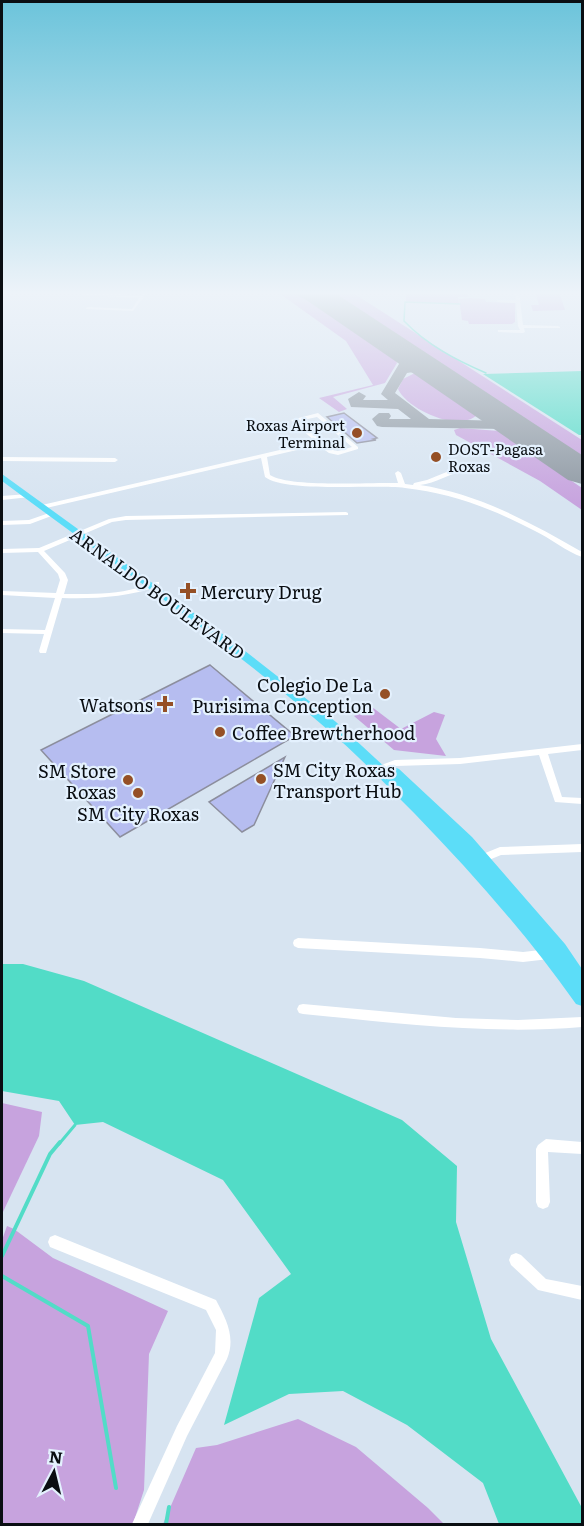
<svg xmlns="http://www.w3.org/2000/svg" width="584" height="1526" viewBox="0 0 584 1526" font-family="Literata,serif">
	<rect width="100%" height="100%" fill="#d7e4f1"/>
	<g fill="#c7a3de">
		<polygon points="276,291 295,291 396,360 397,363 385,383 333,397 347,409 339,412 319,398 373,385 346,341"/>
		<polygon points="328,291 350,291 582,440 582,457"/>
		<polygon points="406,291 467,291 468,297 458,297 459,304 406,302"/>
		<polygon points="535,291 559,291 565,310 533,311 531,305 539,305"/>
		<polygon points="470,298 485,299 486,302 515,303 515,322 512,324 469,324 468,321 462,320 459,299"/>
		<path d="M415,373L477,415C458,433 407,409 398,389L403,379Z"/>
		<polygon points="460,428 499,431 582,488 582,510 540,481 456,435 454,430"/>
		<polygon points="372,707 401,729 434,712 445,715 436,739 446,756 394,750 354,716"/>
		<polygon points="2,1103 42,1112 39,1136 2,1214"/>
		<polygon points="7,1226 14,1229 53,1258 168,1311 149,1354 144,1490 133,1524 2,1524 2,1240"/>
		<polygon points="298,1419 356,1447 428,1508 444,1524 163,1524 196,1448 217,1445"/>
	</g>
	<g fill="#52dcc7">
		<polygon points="582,371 582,435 579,435 483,374"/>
		<polygon points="2,964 23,964 84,981 402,1120 457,1166 456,1222 491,1339 582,1508 582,1524 499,1524 483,1483 407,1425 343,1391 289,1394 224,1425 259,1298 291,1274 223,1180 103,1122 75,1125 59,1101 2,1091"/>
	</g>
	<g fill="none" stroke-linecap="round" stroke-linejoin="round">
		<path stroke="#52dcc7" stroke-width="1.5" d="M460,304L405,302L404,321C427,345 456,360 486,373"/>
		<polyline stroke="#52dcc7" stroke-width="3" points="59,1144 75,1125"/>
		<g stroke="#52dcc7" stroke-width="4">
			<polyline points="2,1256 50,1154 60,1142"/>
			<polyline points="2,1276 88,1326 116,1488"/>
			<polyline points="166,1524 169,1507"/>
		</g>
		<g fill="#8e98a2" fill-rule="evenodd">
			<polygon points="303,291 329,292 331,294 325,297 334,302 328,306 300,297 298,295"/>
			<path d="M408,351L414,355L413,363L434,366L436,369C429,377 417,370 407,373L395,393L429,419L504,421L525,427L527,430L520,434L503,429L382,427L377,426L372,419L379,413H389L391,416L389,419H411L398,409L351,407L348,399L359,392L366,396L363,400H388L381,394L402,359V355Z"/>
		</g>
		<polygon fill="#8e98a2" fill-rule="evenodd" points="298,291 332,291 582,455 582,484 568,480 302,297"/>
	</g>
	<g fill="#b6bdf0" stroke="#8c8e9d" stroke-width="1.5">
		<polygon points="344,413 377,438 373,439 376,440 357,443 327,417"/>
		<polygon points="210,665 295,736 120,837 41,750"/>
		<polygon points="285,757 254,825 242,832 209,802"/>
	</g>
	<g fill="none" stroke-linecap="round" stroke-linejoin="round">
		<g fill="#fff" fill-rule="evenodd">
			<polygon points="83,291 141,296 143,291 148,291 133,311 86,309 86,308 88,307 132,309 139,298 84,295 82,294"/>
			<polygon points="515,291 519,291 523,325 558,326 560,327 560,328 524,328 525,332 523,333 498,332 498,330 520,330 518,326 516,303 498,302 496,301 498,300 516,300"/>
			<path d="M318,413L358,447V449L338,455L329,453L322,448L314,446L267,457L270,475C291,488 370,482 398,483L395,473L398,471L401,473L405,484L413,485L414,483L427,480L454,469L465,468V470C449,474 436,483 420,485C479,494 532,523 582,552V557C567,552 550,538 535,531C493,509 451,493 405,488C374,484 286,493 265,477L261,458L42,509L39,507L42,505L314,442L317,443L291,420ZM317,417L352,447L338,451L333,450L298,421Z"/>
			<polygon points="2,457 115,458 118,460 115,462 2,461"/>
			<polygon points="28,494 31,496 30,497 2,500 2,496"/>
			<polygon points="52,512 54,513 54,515 30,524 2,525 2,521 29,520"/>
			<path d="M346,512L348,513V515L126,520L112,522L44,551L65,573L68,580L64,594C88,594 114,595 137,588C144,586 150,584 156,582H159V586C127,597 96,599 62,598L46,653H40L39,651L44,634L2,633V629L45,630L55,598L2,595V591L56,593L60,580L58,574L38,552L2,553V549L39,548L109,519L126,516Z"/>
			<polygon points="582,744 582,750 548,754 562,797 582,798 582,804 555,802 539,755 460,764 396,766 387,769 382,766 384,764 395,760 460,758"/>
			<polygon points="582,844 582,852 501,855 477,865 473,864 472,861 473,858 500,847"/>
			<polygon points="298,938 480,948 523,952 549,949 553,951 554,954 553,957 549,959 523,962 480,958 298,948 294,946 293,943 294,940"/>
			<path d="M303,1004L456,1018L518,1020L582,1017V1027C489,1035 396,1023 303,1014L299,1013L297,1009L299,1005Z"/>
			<polygon points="546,1139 582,1142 582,1154 548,1152 550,1202 548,1207 543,1209 538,1207 536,1202 536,1149 538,1145"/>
			<path d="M55,1235L216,1300C226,1319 236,1337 227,1359L187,1436L148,1524H132L177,1426L215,1353L216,1330L206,1310L50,1247L48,1242L50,1237Z"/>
			<polygon points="516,1253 521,1255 546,1279 582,1286 582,1300 538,1290 511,1265 509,1260 511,1255"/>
		</g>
		<path fill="#5cddf8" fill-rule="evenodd" d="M2,474L231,640L336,722L388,770L394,767L399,769L472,837L565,944L582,969V1006L576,1004C528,936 473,874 415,814C386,785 358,755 327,729C224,640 111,562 2,481Z"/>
	</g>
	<linearGradient id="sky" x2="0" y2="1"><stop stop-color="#6cc4db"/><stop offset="0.58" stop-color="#edf3f9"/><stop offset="1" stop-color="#edf3f9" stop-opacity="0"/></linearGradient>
	<rect width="584" height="505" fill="url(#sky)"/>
	<g fill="#955026" stroke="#e4f1fe" stroke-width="2">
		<circle cx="357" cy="433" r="6"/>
		<circle cx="436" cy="457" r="6"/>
		<path d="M185 582h6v6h6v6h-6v6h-6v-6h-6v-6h6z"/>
		<circle cx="385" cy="694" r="6"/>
		<path d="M162 695h6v6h6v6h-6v6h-6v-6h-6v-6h6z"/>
		<circle cx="220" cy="732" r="6"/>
		<circle cx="261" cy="779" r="6"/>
		<circle cx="128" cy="780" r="6"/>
		<circle cx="138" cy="793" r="6"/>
	</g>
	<g text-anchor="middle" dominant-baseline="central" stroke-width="4.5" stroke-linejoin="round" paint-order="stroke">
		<g font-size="15" fill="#0a0e12" stroke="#e4f1fe" text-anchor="end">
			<text x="345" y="424">Roxas Airport<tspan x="345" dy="17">Terminal</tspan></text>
			<text x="448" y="448" text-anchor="start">DOST-Pagasa<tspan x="448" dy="17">Roxas</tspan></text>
		</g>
		<g font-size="18" fill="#0a0e12" stroke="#e4f1fe" text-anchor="start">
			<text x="200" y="591">Mercury Drug</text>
			<text x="373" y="684" text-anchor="end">Colegio De La<tspan x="373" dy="21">Purisima Conception</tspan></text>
			<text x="153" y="704" text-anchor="end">Watsons</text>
			<text x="232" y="732">Coffee Brewtherhood</text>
			<text x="273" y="769">SM City Roxas<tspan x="273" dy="21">Transport Hub</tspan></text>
			<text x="116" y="770" text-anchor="end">SM Store<tspan x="116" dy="21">Roxas</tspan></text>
			<text x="138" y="813" text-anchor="middle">SM City Roxas</text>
		</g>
		<g font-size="18" fill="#0a0e12" stroke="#e4f1fe">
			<text transform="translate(158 593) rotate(36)">ARNALDO BOULEVARD</text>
		</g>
	</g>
	<rect width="584" height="1526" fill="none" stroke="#0a0e12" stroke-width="6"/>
	<g transform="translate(54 1472) rotate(7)" stroke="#e4f1fe" stroke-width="4.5" paint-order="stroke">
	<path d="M0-4.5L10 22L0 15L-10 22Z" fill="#0a0e12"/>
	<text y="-9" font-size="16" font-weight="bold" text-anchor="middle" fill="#0a0e12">N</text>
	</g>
</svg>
